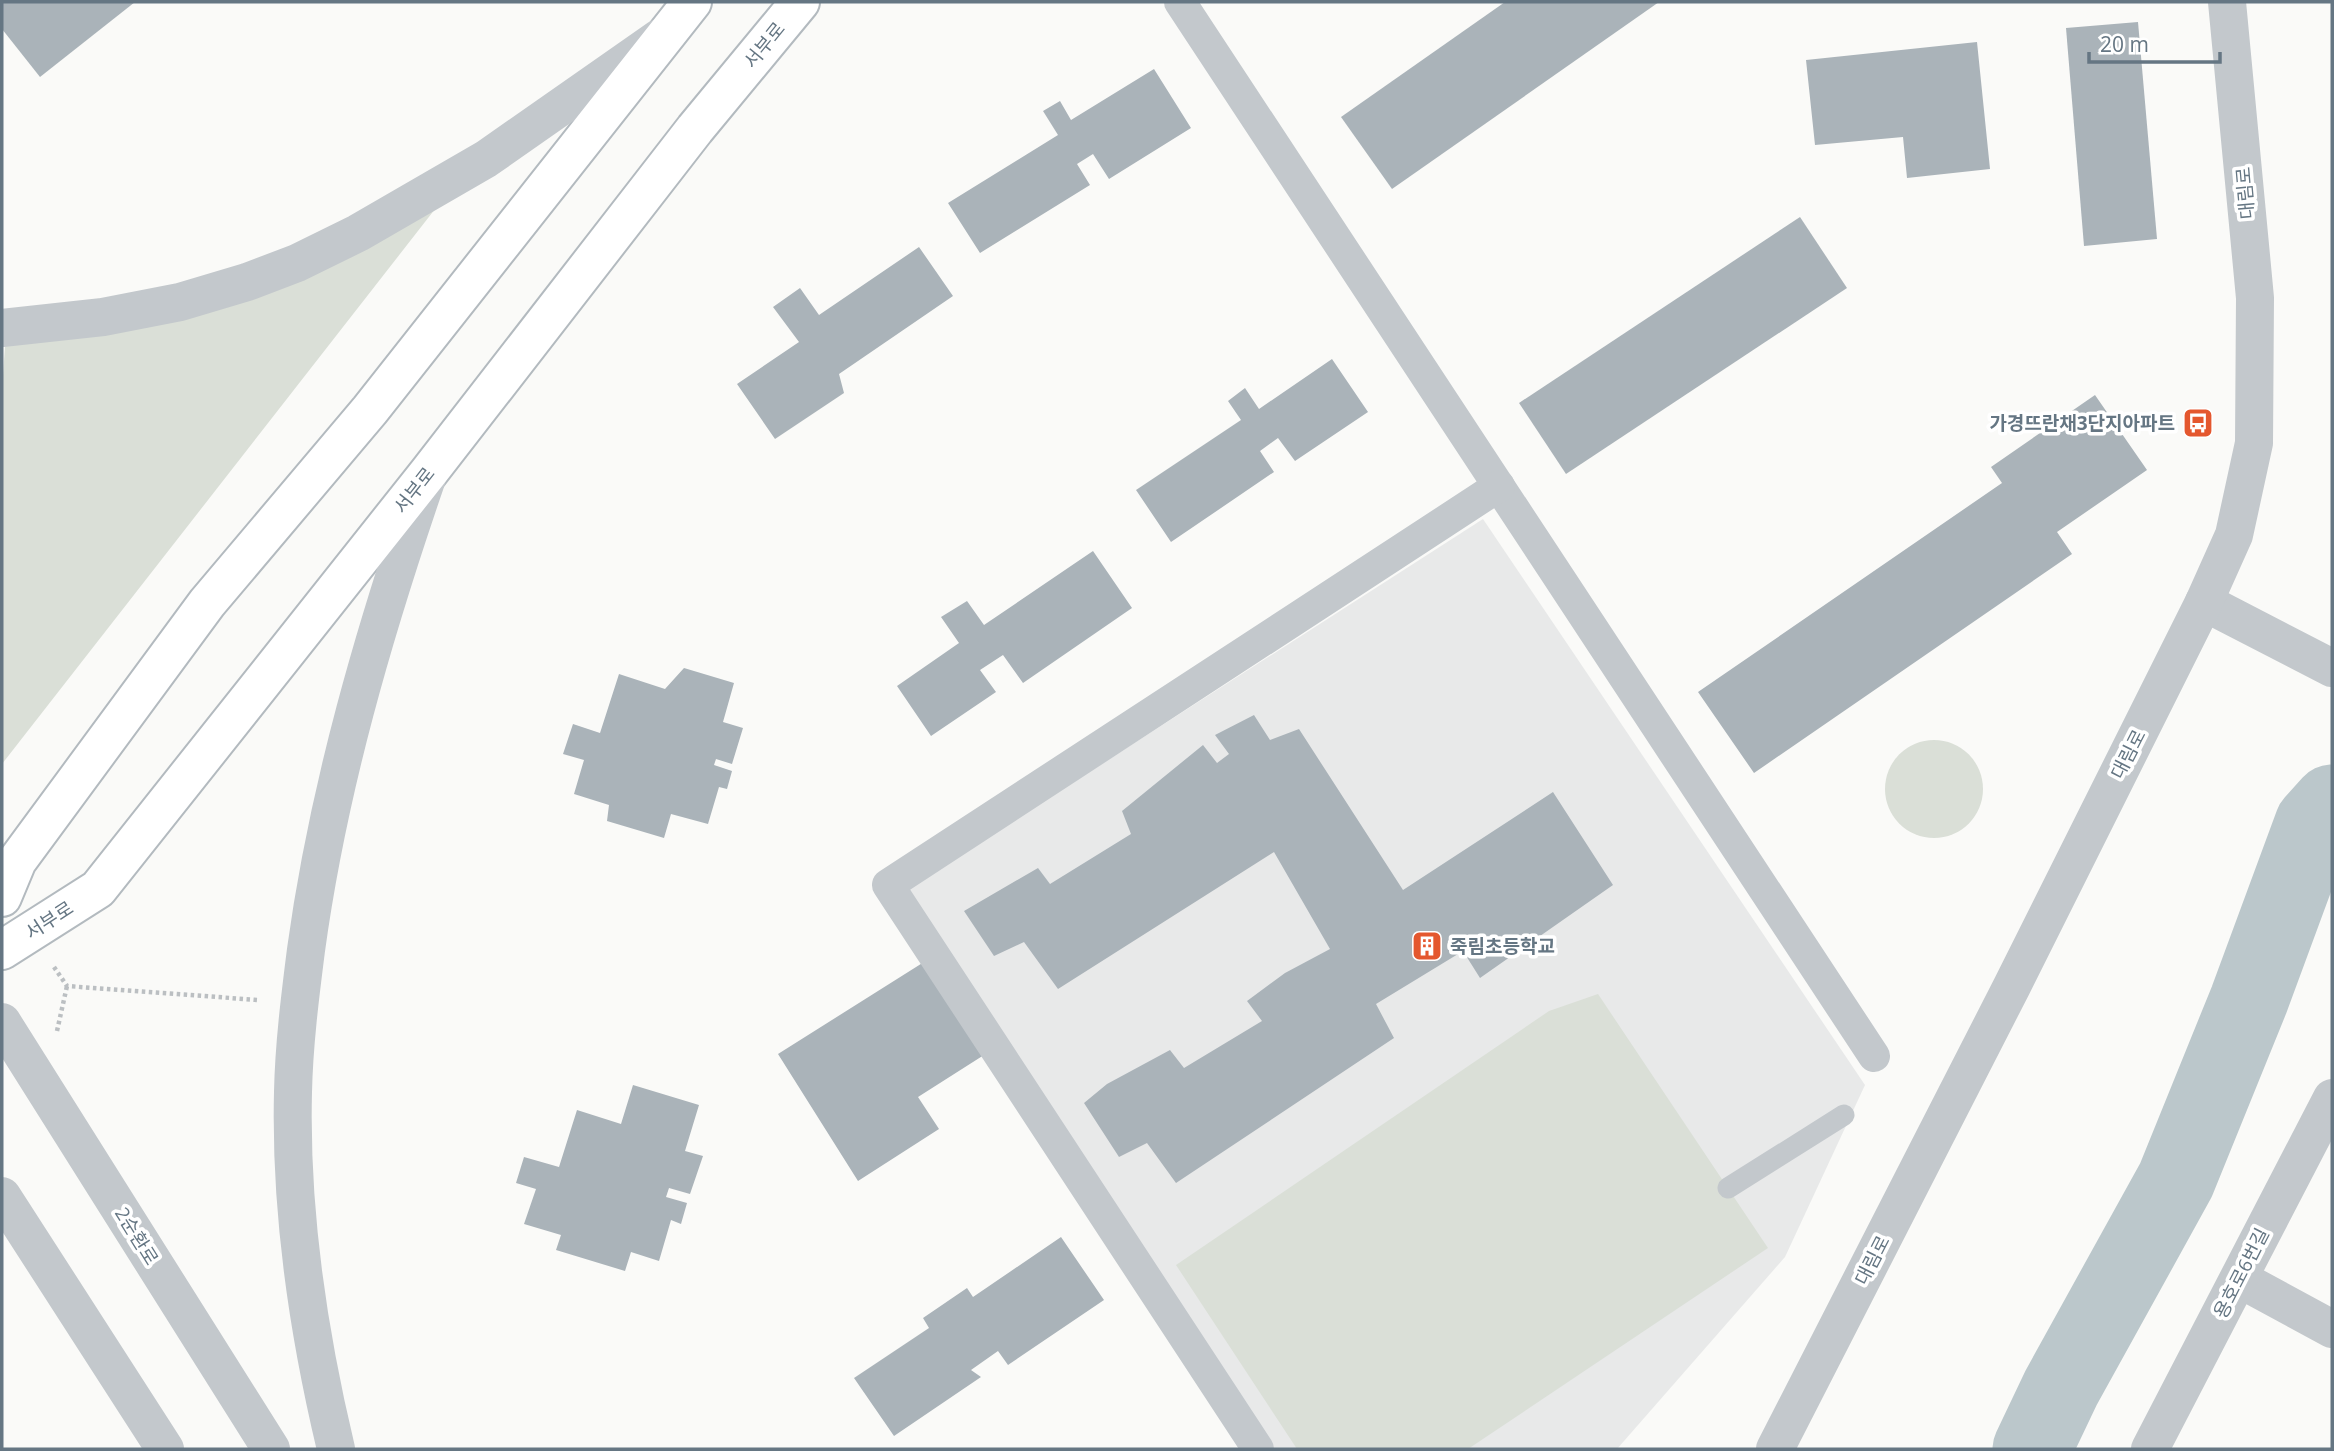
<svg xmlns="http://www.w3.org/2000/svg" width="2334" height="1451" viewBox="0 0 2334 1451" font-family="'Open Sans','Noto Sans KR',sans-serif">
	<rect width="100%" height="100%" fill="#fafaf8"/>
	<polygon fill="#e8e9e9" points="1483,519 1865,1085 1785,1257 1617,1449 1266,1449 901,893"/>
	<g fill="#dadfd7">
		<polygon points="439,204 2,764 2,389 6,333 160,318"/>
		<circle cx="1934" cy="789" r="49"/>
		<polygon points="1598,994 1768,1248 1468,1449 1297,1449 1176,1265 1549,1011"/>
	</g>
	<g fill="none" stroke-linecap="round" stroke-linejoin="round">
		<polyline stroke="#bbc7cb" stroke-width="79" points="2032,1449 2061,1388 2176,1180 2249,1000 2314,824 2332,804"/>
	</g>
	<g fill="#aab3b9">
		<polygon points="2,2 135,2 40,77 2,29"/>
		<polygon points="1505,2 1659,2 1392,189 1341,117"/>
		<polygon points="2138,22 2157,239 2084,246 2066,28"/>
		<polygon points="1977,42 1990,169 1907,178 1903,137 1815,145 1806,60"/>
		<polygon points="1154,69 1191,128 1109,179 1093,154 1077,164 1090,185 980,253 948,203 1058,135 1043,111 1060,101 1071,120"/>
		<polygon points="1800,217 1847,288 1566,474 1519,403"/>
		<polygon points="919,247 953,296 839,374 844,393 775,439 737,384 799,342 773,307 800,288 819,315"/>
		<polygon points="1332,359 1368,412 1295,461 1278,438 1260,451 1274,472 1171,542 1136,490 1241,420 1228,401 1245,388 1259,409"/>
		<polygon points="2095,395 2147,470 2057,532 2072,554 1754,773 1698,692 2002,483 1991,467"/>
		<polygon points="1093,551 1132,608 1023,683 1003,655 980,670 996,692 931,736 897,686 959,643 941,617 967,601 984,625"/>
		<polygon points="684,668 734,683 723,722 743,728 732,764 716,759 714,765 732,771 727,789 719,787 708,824 671,814 664,838 607,821 609,805 574,794 584,760 563,754 573,724 600,733 619,674 665,689"/>
		<polygon points="1254,715 1270,740 1299,729 1403,890 1553,792 1613,885 1480,978 1463,951 1376,1004 1394,1038 1176,1183 1147,1143 1119,1157 1084,1103 1107,1084 1170,1050 1184,1068 1262,1021 1247,1001 1285,973 1330,949 1274,852 1058,989 1024,942 994,956 964,911 1038,868 1050,884 1131,834 1122,811 1203,745 1217,763 1229,754 1215,735"/>
		<polygon points="924,962 984,1055 918,1097 939,1129 858,1181 778,1054"/>
		<polygon points="633,1085 699,1105 685,1151 703,1156 690,1194 669,1188 666,1197 687,1203 681,1224 671,1220 659,1261 631,1252 625,1271 556,1250 561,1235 524,1224 536,1189 516,1183 524,1157 559,1167 577,1110 621,1124"/>
		<polygon points="1061,1237 1104,1300 1008,1365 998,1351 971,1370 981,1377 894,1436 854,1378 929,1328 923,1318 967,1288 973,1297"/>
	</g>
	<g fill="none" stroke-linecap="round" stroke-linejoin="round">
		<g stroke="#b3babf" stroke-width="42">
			<g id="secondary">
				<polyline points="2,897 17,861 207,603 370,410 692,2"/>
				<polyline points="2,950 98,889 429,472 695,129 800,2"/>
			</g>
		</g>
		<g stroke="#bbbfc2" stroke-width="4.5" stroke-dasharray="3.5 3.5" stroke-linecap="butt">
			<polyline points="54,967 67,986 258,1000"/>
			<polyline points="57,1031 67,986"/>
		</g>
		<polyline stroke="#c3c8cc" stroke-width="21" points="1728,1188 1844,1115"/>
		<g stroke="#c3c8cc" stroke-width="32">
			<polyline points="1180,2 1874,1056"/>
			<polyline points="1258,1449 888,885 1499,486"/>
		</g>
		<g stroke="#c3c8cc" stroke-width="38">
			<polyline points="2249,1284 2332,1329"/>
			<polyline points="2150,1449 2332,1098"/>
		</g>
		<g stroke="#c3c8cc" stroke-width="38">
			<polyline points="2,328 103,317 180,302 247,282 297,263 358,233 486,159 659,38"/>
			<polyline points="2204,602 2332,668"/>
			<polyline points="2,1022 271,1449"/>
			<polyline points="2,1196 165,1449"/>
			<path d="M336,1449C308,1332 290,1213 293,1092C294,1045 300,997 306,950C328,789 374,632 427,478"/>
			<polyline points="1775,1449 2012,986 2204,602 2234,535 2254,443 2255,298 2227,2"/>
		</g>
		<use href="#secondary" stroke="#fff" stroke-width="38"/>
	</g>
	<defs>
		<g id="bus-square" transform="scale(1.575)"><rect x="-9" y="-9" width="18" height="18" rx="4" fill="#e4572e" stroke="#fff"/><path d="M-5-6H5V4H4V6H2V4H-2V6H-4V4H-5ZM-3.5-4V0h7V-4ZM-3.5 1.2v1.5H-2V1.2ZM2 1.2v1.5H3.5V1.2Z" fill="#fff"/></g>
		<g id="building-square" transform="scale(1.575)"><rect x="-9" y="-9" width="18" height="18" rx="4" fill="#e4572e" stroke="#fff"/><path d="M-4-6H4V6H1V3H-1V6H-4ZM-2.5-4.3h1.7v1.8h-1.7ZM.8-4.3h1.7v1.8H.8ZM-2.5-1h1.7V.8h-1.7ZM.8-1h1.7V.8H.8Z" fill="#fff"/></g>
	</defs>
	<g fill-rule="evenodd">
		<use href="#bus-square" x="2198" y="423"/>
		<use href="#building-square" x="1427" y="946"/>
	</g>
	<g text-anchor="middle" dominant-baseline="central" stroke-width="7" stroke-linejoin="round" paint-order="stroke">
		<g font-size="19" fill="#657683" stroke="#fff">
			<text transform="translate(764 45) rotate(-51)">서부로</text>
			<text transform="translate(2245 193) rotate(-95)">대림로</text>
			<text transform="translate(414 490) rotate(-52)">서부로</text>
			<text transform="translate(2128 754) rotate(-63)">대림로</text>
			<text transform="translate(49 920) rotate(-33)">서부로</text>
			<text transform="translate(137 1236) rotate(58)">2순환로</text>
			<text transform="translate(1872 1260) rotate(-63)">대림로</text>
			<text transform="translate(2241 1273) rotate(-63)">용호로6번길</text>
		</g>
		<g font-size="19" font-weight="bold" fill="#657683" stroke="#fff" text-anchor="end">
			<text x="2175" y="423">가경뜨란채3단지아파트</text>
			<text x="1450" y="946" text-anchor="start">죽림초등학교</text>
		</g>
	</g>
	<rect width="2334" height="1451" fill="none" stroke="#657683" stroke-width="7"/>
	<path d="M2089 52v10h131v-10" fill="none" stroke="#657683" stroke-width="3.5"/>
	<text x="2100" y="52" font-size="21" fill="#657683" stroke="#ffffff" stroke-width="5" paint-order="stroke">20 m</text>
</svg>
